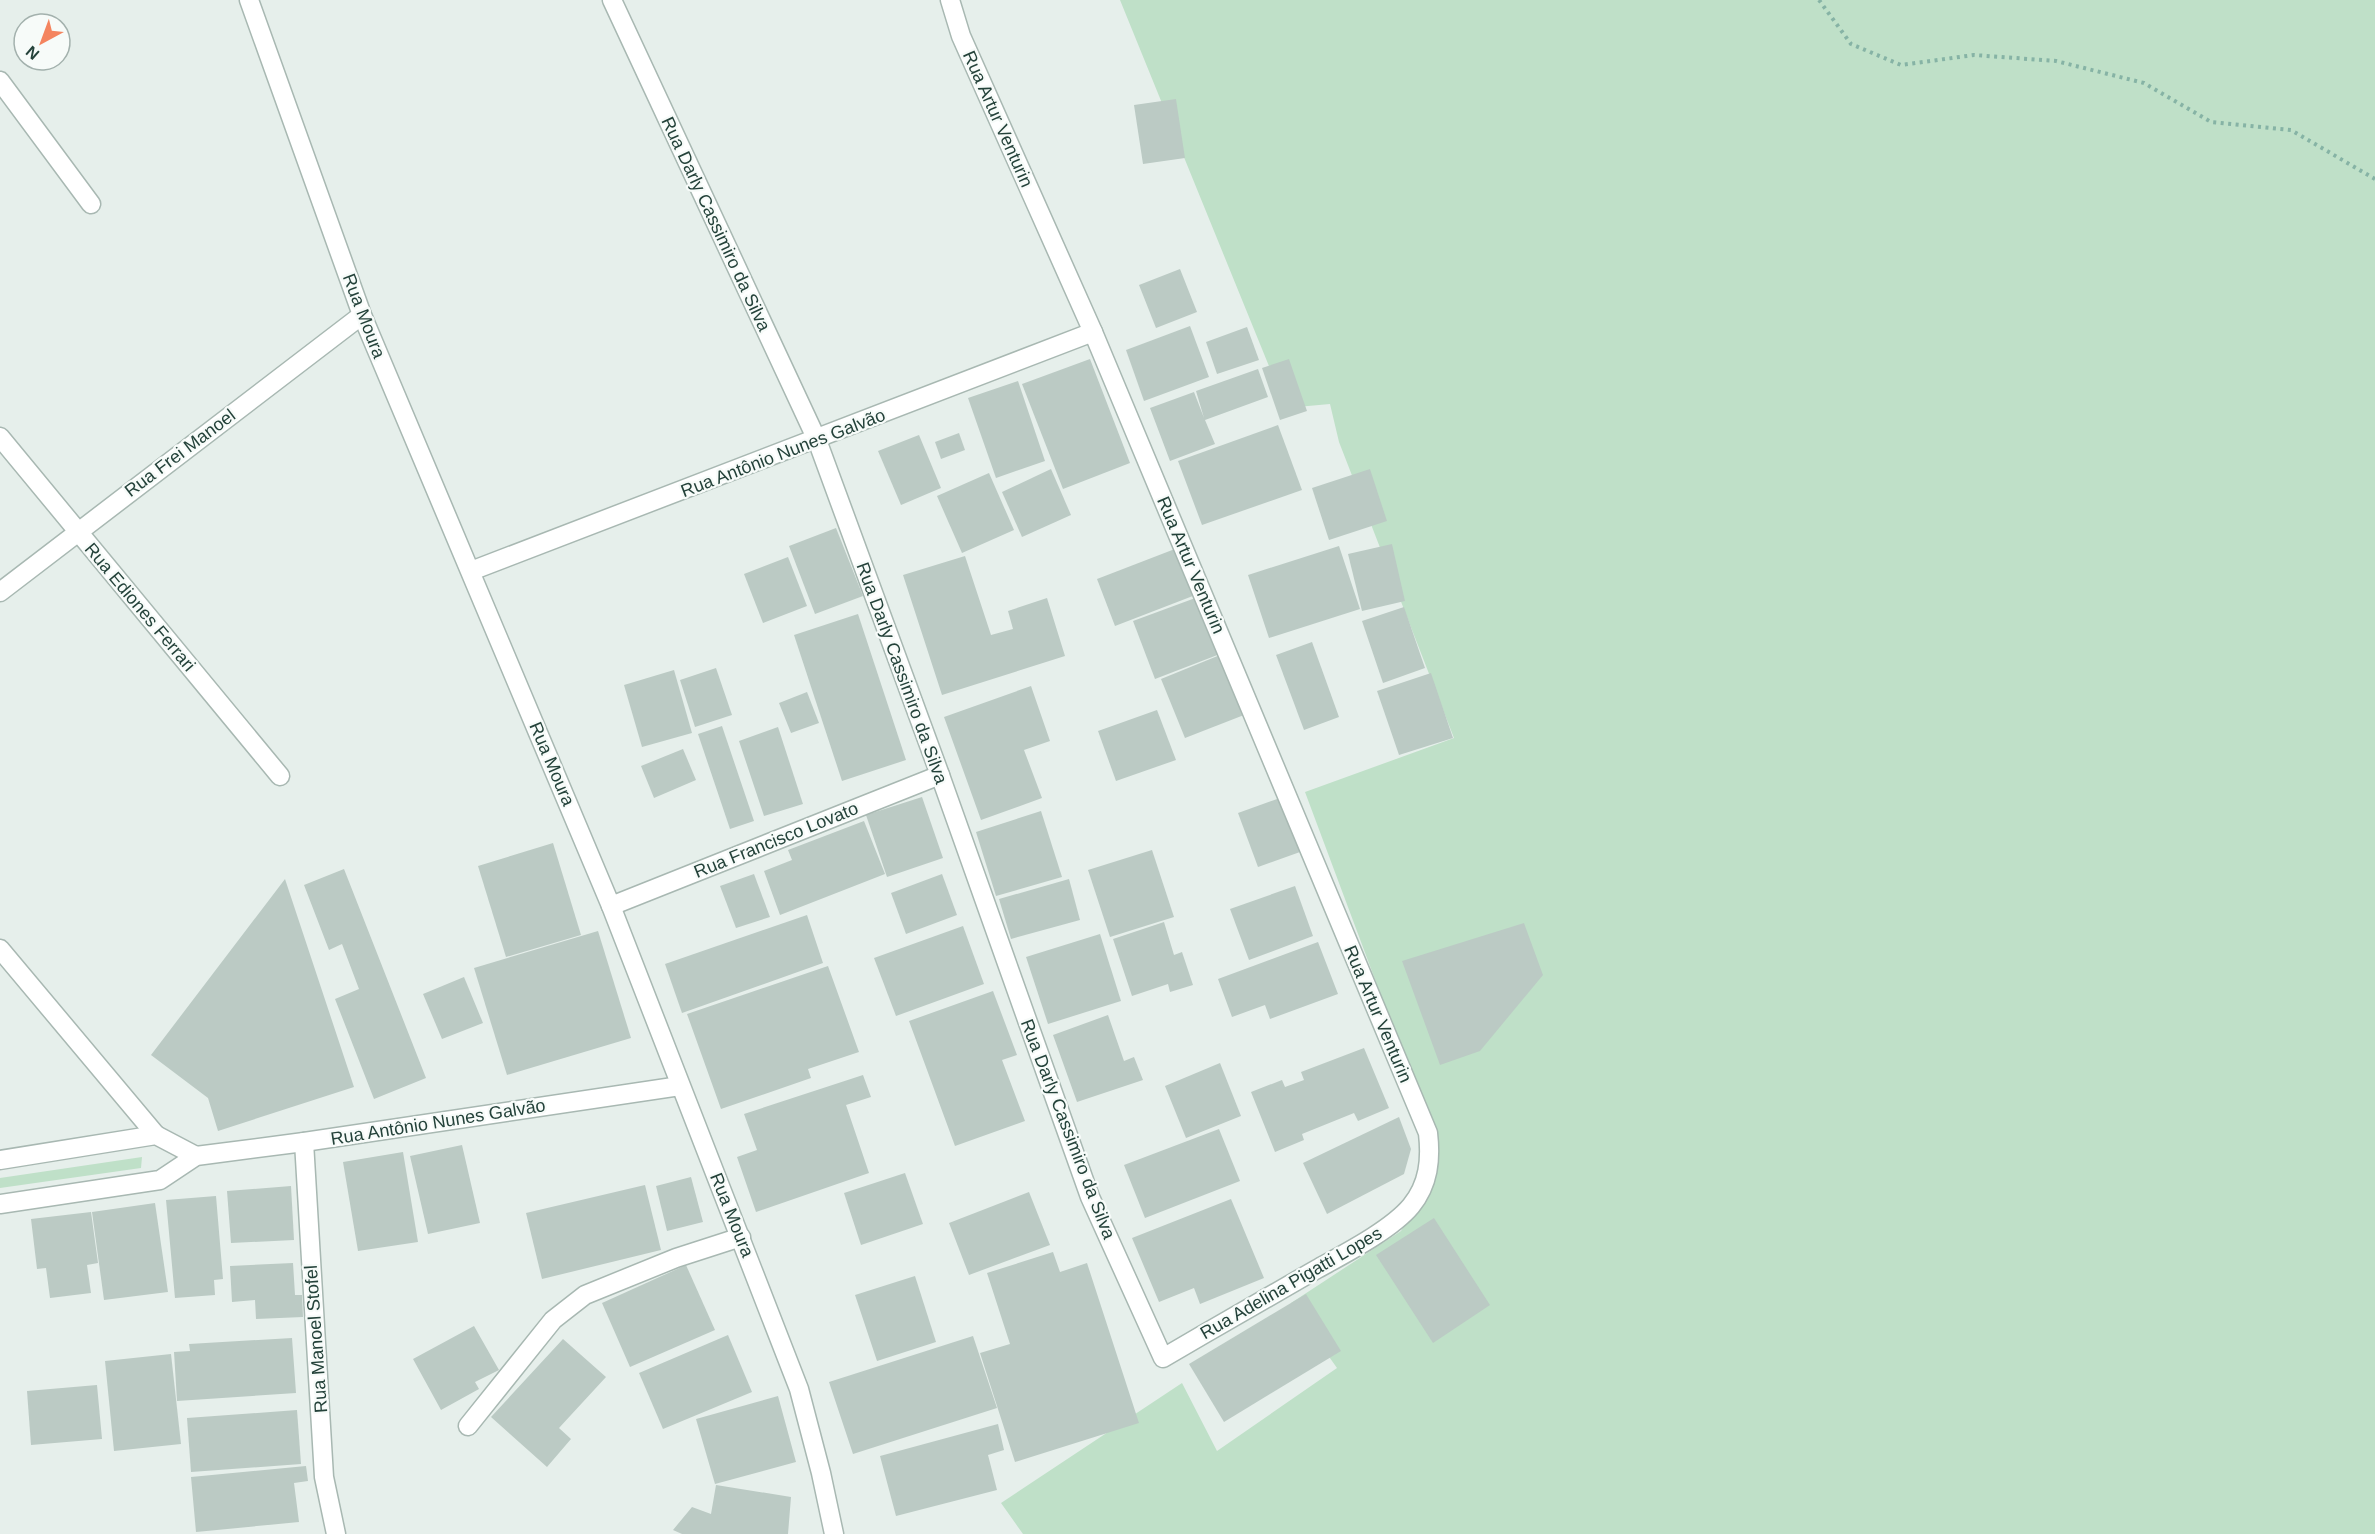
<svg xmlns="http://www.w3.org/2000/svg" width="2375" height="1534" viewBox="0 0 2375 1534" font-family="Helvetica,sans-serif">
	<rect width="100%" height="100%" fill="#e6efeb"/>
	<g fill="#bfe0c8">
		<polygon points="1120,0 2375,0 2375,1534 1023,1534 1001,1503 1182,1383 1217,1451 1337,1368 1291,1303 1401,1231 1430,1184 1438,1148 1305,792 1454,738 1339,442 1330,404 1286,408"/>
		<polygon points="142,1157 141,1168 0,1188 0,1178"/>
	</g>
	<g fill="#bbcac4">
		<polygon points="1176,99 1185,158 1143,164 1134,105"/>
		<polygon points="1180,269 1197,312 1156,328 1139,285"/>
		<polygon points="1190,326 1209,377 1144,401 1126,350"/>
		<polygon points="1247,327 1259,360 1217,374 1206,342"/>
		<polygon points="1090,359 1130,463 1063,489 1022,384"/>
		<polygon points="1289,359 1307,411 1280,420 1262,368"/>
		<polygon points="1258,369 1268,397 1205,420 1215,444 1170,461 1150,408 1194,392 1204,418 1196,391"/>
		<polygon points="1018,381 1045,461 996,478 968,398"/>
		<polygon points="1278,425 1302,490 1202,525 1178,461"/>
		<polygon points="959,433 965,450 941,459 935,442"/>
		<polygon points="919,435 941,488 901,505 878,451"/>
		<polygon points="1051,469 1071,515 1022,537 1002,492"/>
		<polygon points="1370,469 1387,521 1329,540 1312,488"/>
		<polygon points="989,473 1014,530 962,553 937,496"/>
		<polygon points="836,528 863,596 815,614 789,546"/>
		<polygon points="1392,544 1405,601 1362,611 1348,554"/>
		<polygon points="1339,546 1360,609 1269,638 1248,575"/>
		<polygon points="1180,547 1198,594 1115,626 1097,579"/>
		<polygon points="965,556 991,635 1013,629 1008,611 1047,598 1065,656 942,695 903,575"/>
		<polygon points="788,557 807,606 763,623 744,574"/>
		<polygon points="1198,597 1220,654 1155,679 1133,621"/>
		<polygon points="1404,607 1425,668 1383,683 1362,621"/>
		<polygon points="858,614 906,760 842,781 794,635"/>
		<polygon points="1312,642 1339,717 1304,730 1276,655"/>
		<polygon points="1220,655 1244,715 1185,738 1161,679"/>
		<polygon points="716,668 732,715 695,727 680,680"/>
		<polygon points="674,670 692,733 642,747 624,685"/>
		<polygon points="1431,673 1453,738 1399,755 1377,691"/>
		<polygon points="1031,686 1050,741 1024,750 1042,798 981,820 944,717"/>
		<polygon points="807,692 819,723 791,733 779,703"/>
		<polygon points="1157,710 1176,760 1116,781 1098,731"/>
		<polygon points="722,726 754,821 730,829 698,734"/>
		<polygon points="778,727 803,804 764,816 739,741"/>
		<polygon points="683,749 696,780 654,798 641,766"/>
		<polygon points="922,797 943,858 887,877 866,815"/>
		<polygon points="1280,798 1300,852 1258,867 1238,813"/>
		<polygon points="1041,811 1062,877 996,896 976,832"/>
		<polygon points="864,821 885,874 780,915 764,871 792,860 788,850"/>
		<polygon points="553,843 581,935 506,957 478,866"/>
		<polygon points="1152,850 1174,917 1110,937 1088,870"/>
		<polygon points="344,869 426,1078 374,1099 335,999 359,989 342,944 329,950 304,885"/>
		<polygon points="754,874 770,917 736,928 720,886"/>
		<polygon points="942,874 957,915 906,934 891,893"/>
		<polygon points="285,879 354,1087 218,1131 208,1098 151,1055"/>
		<polygon points="1069,879 1080,920 1011,939 999,899"/>
		<polygon points="1295,886 1313,936 1249,960 1230,909"/>
		<polygon points="807,915 823,963 682,1013 665,964"/>
		<polygon points="1164,922 1174,955 1182,952 1193,985 1170,992 1168,984 1132,996 1113,939"/>
		<polygon points="1524,923 1543,975 1480,1051 1440,1065 1402,961"/>
		<polygon points="963,926 984,984 896,1016 874,958"/>
		<polygon points="598,931 631,1038 507,1075 474,968"/>
		<polygon points="1100,934 1121,1001 1048,1024 1026,957"/>
		<polygon points="1318,942 1338,994 1270,1019 1265,1005 1232,1017 1218,979"/>
		<polygon points="828,966 859,1052 808,1069 811,1078 721,1109 687,1014"/>
		<polygon points="464,977 483,1023 442,1039 423,994"/>
		<polygon points="993,991 1017,1055 1002,1060 1025,1121 955,1146 909,1021"/>
		<polygon points="1108,1015 1124,1061 1134,1057 1143,1080 1077,1102 1053,1035"/>
		<polygon points="1364,1048 1389,1108 1358,1121 1354,1113 1302,1134 1304,1140 1275,1152 1251,1092 1282,1080 1285,1087 1304,1080 1301,1072"/>
		<polygon points="1220,1063 1241,1116 1186,1138 1165,1086"/>
		<polygon points="863,1075 871,1097 846,1105 869,1173 756,1212 737,1157 757,1150 744,1114"/>
		<polygon points="1399,1117 1411,1149 1404,1174 1327,1214 1303,1163"/>
		<polygon points="1219,1129 1240,1181 1145,1218 1124,1165"/>
		<polygon points="462,1145 480,1223 428,1234 410,1156"/>
		<polygon points="403,1152 418,1242 358,1251 343,1162"/>
		<polygon points="905,1173 923,1224 861,1245 844,1193"/>
		<polygon points="691,1177 703,1222 667,1231 656,1186"/>
		<polygon points="645,1185 661,1250 542,1279 526,1213"/>
		<polygon points="291,1186 294,1240 231,1243 227,1191"/>
		<polygon points="1029,1192 1050,1245 969,1275 949,1223"/>
		<polygon points="216,1196 223,1279 214,1280 215,1295 175,1298 166,1200"/>
		<polygon points="1231,1199 1264,1278 1200,1304 1194,1288 1159,1302 1132,1238"/>
		<polygon points="155,1203 168,1292 104,1300 92,1212"/>
		<polygon points="91,1212 98,1263 87,1265 91,1293 50,1298 46,1268 37,1269 31,1219"/>
		<polygon points="1434,1218 1490,1305 1433,1343 1376,1255"/>
		<polygon points="1053,1252 1060,1272 1087,1263 1139,1423 1015,1462 980,1353 1010,1344 987,1273"/>
		<polygon points="293,1263 295,1295 302,1295 303,1317 256,1319 255,1300 232,1302 230,1266"/>
		<polygon points="686,1265 715,1330 630,1367 602,1303"/>
		<polygon points="915,1276 936,1342 877,1361 855,1295"/>
		<polygon points="1306,1294 1341,1351 1224,1422 1189,1364"/>
		<polygon points="474,1326 499,1370 475,1382 479,1389 441,1410 413,1359"/>
		<polygon points="728,1335 752,1392 663,1429 639,1373"/>
		<polygon points="973,1336 997,1408 853,1454 829,1382"/>
		<polygon points="292,1338 296,1393 177,1401 174,1352 190,1351 189,1344"/>
		<polygon points="563,1339 606,1377 559,1428 571,1439 547,1467 491,1417"/>
		<polygon points="171,1354 181,1444 114,1451 105,1361"/>
		<polygon points="97,1385 102,1439 31,1445 27,1391"/>
		<polygon points="778,1396 796,1462 715,1484 696,1419"/>
		<polygon points="297,1410 301,1464 191,1472 187,1418"/>
		<polygon points="998,1424 1004,1450 988,1455 997,1490 896,1516 880,1456"/>
		<polygon points="306,1466 308,1481 294,1483 299,1522 196,1532 191,1477"/>
		<polygon points="716,1485 791,1497 788,1534 682,1534 673,1530 692,1507 711,1514"/>
	</g>
	<g fill="none" stroke-linecap="round" stroke-linejoin="round">
		<g stroke="#a8b8b2" stroke-width="21">
			<g id="minor">
				<polyline points="249,0 362,315 611,906 799,1389 821,1473 834,1534"/>
				<path d="M612,0L817,440L940,775L1090,1197L1163,1358C1214,1328 1265,1299 1317,1269C1344,1254 1391,1230 1411,1206C1429,1184 1431,1159 1428,1133L1093,332L961,36L950,0"/>
				<polyline points="0,81 91,204"/>
				<polyline points="0,437 280,776"/>
				<polyline points="471,571 1093,332"/>
				<polyline points="0,592 362,315"/>
				<polyline points="611,906 940,775"/>
				<polyline points="0,949 156,1135"/>
				<polyline points="304,1142 324,1477 336,1534"/>
				<polyline points="0,1160 156,1135 196,1156"/>
				<polyline points="0,1204 160,1180 196,1156 304,1142 680,1086"/>
				<polyline points="468,1426 553,1320 585,1295 676,1258 741,1237"/>
			</g>
		</g>
		<polyline stroke="#86b3a5" stroke-width="4" stroke-dasharray="3 4.5" stroke-linecap="butt" points="1819,0 1851,44 1901,65 1974,55 2056,61 2144,83 2211,122 2291,130 2375,179"/>
		<use href="#minor" stroke="#fff" stroke-width="18"/>
	</g>
	<g text-anchor="middle" dominant-baseline="central" stroke-width="4.5" stroke-linejoin="round" paint-order="stroke">
		<g font-size="18" fill="#24423a" stroke="#f7fbf9">
			<text transform="translate(998 119) rotate(66)">Rua Artur Venturin</text>
			<text transform="translate(716 224) rotate(65)">Rua Darly Cassimiro da Silva</text>
			<text transform="translate(364 316) rotate(69)">Rua Moura</text>
			<text transform="translate(180 453) rotate(-37)">Rua Frei Manoel</text>
			<text transform="translate(783 453) rotate(-21)">Rua Antônio Nunes Galvão</text>
			<text transform="translate(1191 565) rotate(67)">Rua Artur Venturin</text>
			<text transform="translate(140 607) rotate(50)">Rua Ediones Ferrari</text>
			<text transform="translate(902 673) rotate(70)">Rua Darly Cassimiro da Silva</text>
			<text transform="translate(552 764) rotate(67)">Rua Moura</text>
			<text transform="translate(776 840) rotate(-22)">Rua Francisco Lovato</text>
			<text transform="translate(1378 1014) rotate(67)">Rua Artur Venturin</text>
			<text transform="translate(438 1122) rotate(-9)">Rua Antônio Nunes Galvão</text>
			<text transform="translate(1068 1129) rotate(69)">Rua Darly Cassimiro da Silva</text>
			<text transform="translate(732 1215) rotate(68)">Rua Moura</text>
			<text transform="translate(1291 1283) rotate(-30)">Rua Adelina Pigatti Lopes</text>
			<text transform="translate(316 1339) rotate(-94)">Rua Manoel Stofel</text>
		</g>
	</g>
	<g transform="translate(42 42) rotate(221)"><circle r="28" fill="#f7fbf9" stroke="#a3b1ad" stroke-width="1.5"/>
	<path d="M0-4.5L10 22L0 15L-10 22Z" fill="#f4845f"/>
	<text y="-9" font-size="16" font-weight="bold" text-anchor="middle" fill="#24423a">N</text>
	</g>
</svg>
